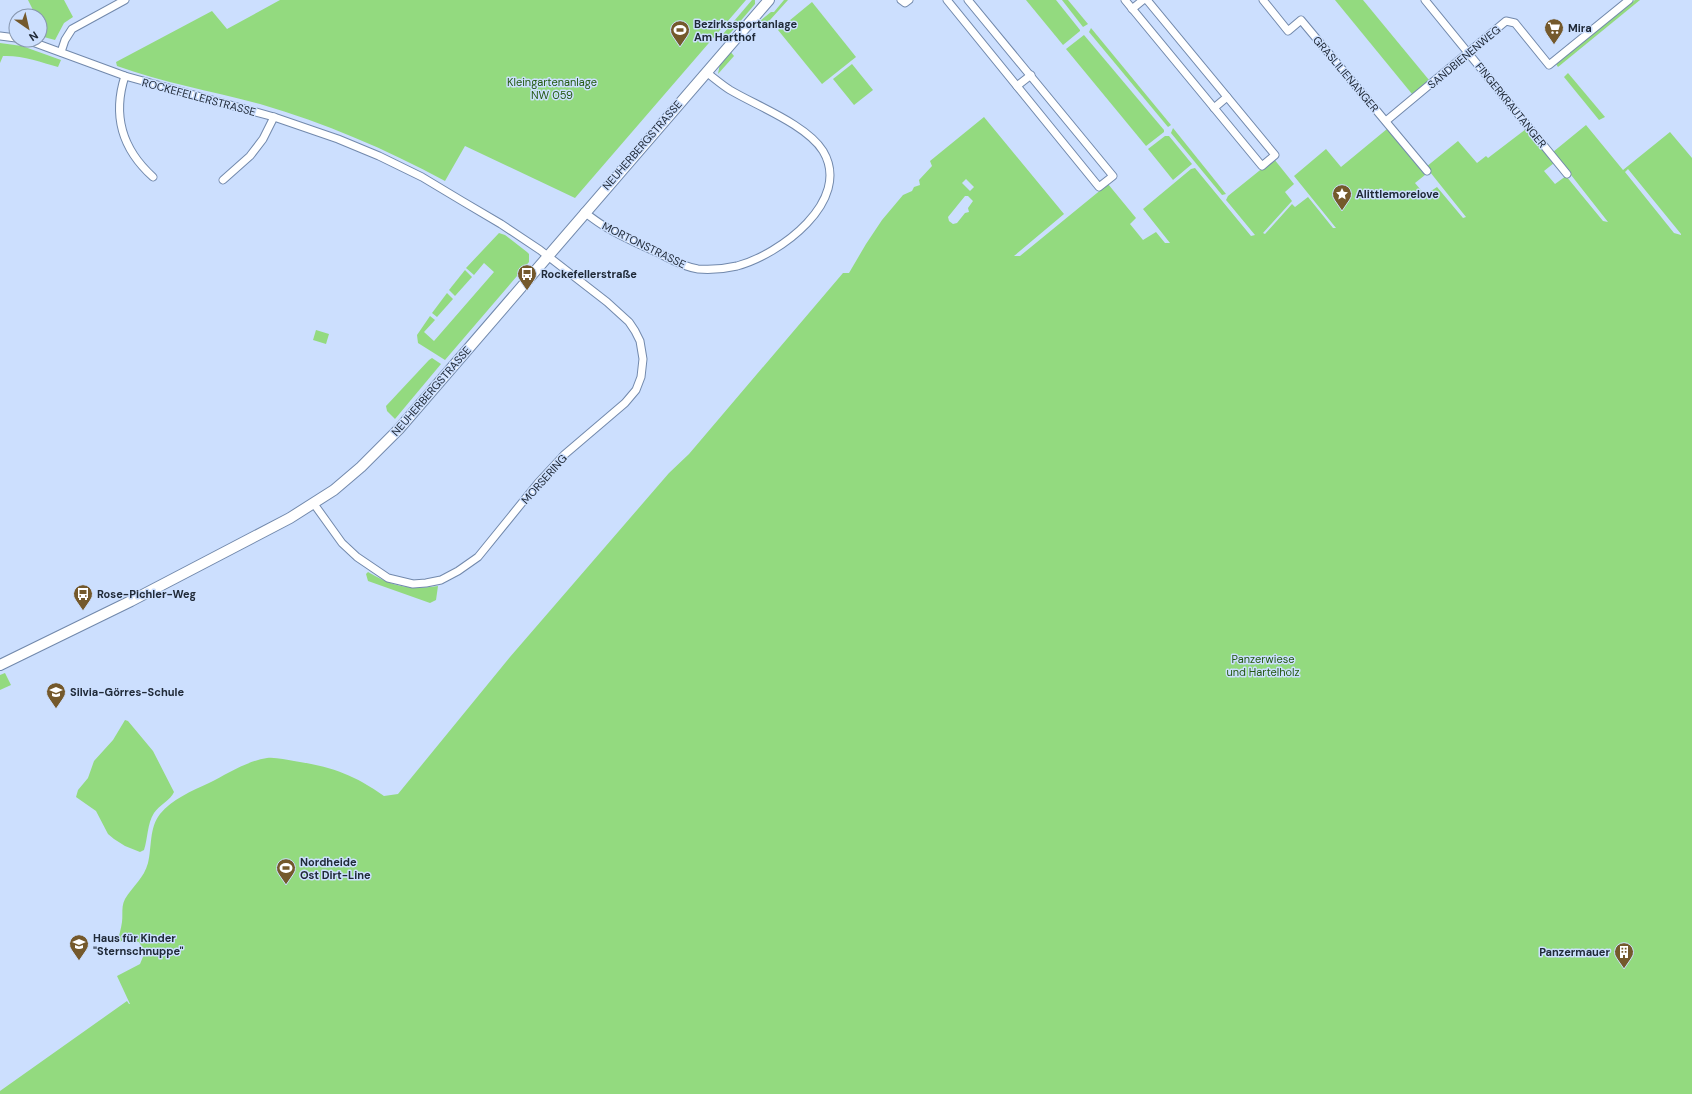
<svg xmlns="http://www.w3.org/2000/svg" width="1692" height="1094" viewBox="0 0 1692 1094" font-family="'DM Sans',sans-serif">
	<rect width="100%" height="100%" fill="#ccdffe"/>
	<g fill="#93da7f" fill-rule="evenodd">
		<polygon points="28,0 64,0 73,17 64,23 55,40 40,36 40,16 36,16"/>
		<path d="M280,0H746L575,198L465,146L445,181C386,149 325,123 260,104C212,91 164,83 117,66L116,62L212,11L227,29Z"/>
		<polygon points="752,0 755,0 755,4 727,37 723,34"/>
		<polygon points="784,0 788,0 770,20 759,29 755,25 771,12 774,12"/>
		<polygon points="1026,0 1056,0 1080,30 1080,31 1063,45"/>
		<polygon points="1062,0 1068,0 1088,24 1083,27"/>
		<polygon points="1335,0 1363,0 1429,80 1412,94"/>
		<polygon points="1635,0 1640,0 1558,67 1556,64"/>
		<polygon points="812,2 856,57 822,84 778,30"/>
		<polygon points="1091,28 1171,125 1168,127 1089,32"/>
		<polygon points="1084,35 1164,130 1164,132 1146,146 1066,49"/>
		<path d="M0,43L22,46L61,60L58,67C41,62 21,55 3,56L0,63Z"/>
		<polygon points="730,51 734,56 718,74 720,63"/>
		<polygon points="852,64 873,90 854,105 833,79"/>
		<polygon points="1568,73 1605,117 1599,120 1564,77"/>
		<path d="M984,117L1064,214L1014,256H1020L1108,184L1136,218L1130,224L1143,240L1156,232L1165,243H1170L1143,209L1191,169L1195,168L1251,236L1255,235L1226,200L1228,196L1274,159L1294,184L1285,192L1292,201L1263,233L1265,234L1292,204L1295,207L1308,197L1333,228H1336L1294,176L1326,149L1341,167L1387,129L1425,175L1415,183L1425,195L1437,187L1463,218L1466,217L1426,167L1458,141L1477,163L1486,156L1488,158L1526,129L1554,163L1544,171L1555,184L1566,176L1603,221L1608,222L1553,152L1586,125L1623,170L1670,132L1692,158V1094H0V1091L127,1001L129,1004H130L117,976L140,964L145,952L139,942L126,939L117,943C119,936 121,929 122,922C123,915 121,906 125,899C133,886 144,878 148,863C152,847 149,828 160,814C172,799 192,791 209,783C227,774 247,761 267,758C276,757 286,760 294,761C332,767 353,774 384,796L398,794L510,657L669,473L689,454L843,273H849L866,244L882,220L903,195L912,191L914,187L920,185L919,180L932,166L930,161ZM1628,169L1681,234V235L1674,233L1625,172ZM966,179L974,187L970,191L962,183ZM965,196H968L973,201L968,208L969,212L965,213L957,223L953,224L949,221L948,217Z"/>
		<polygon points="1173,128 1226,194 1222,195 1171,133"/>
		<polygon points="1165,136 1169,136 1192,164 1173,180 1148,149"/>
		<polygon points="499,233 505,235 527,252 529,254 529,262 445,360 418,343 417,335 430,316 435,320 424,332 434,341 494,272 484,263 474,275 466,268"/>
		<polygon points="465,270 472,277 455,296 449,290"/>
		<polygon points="447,293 453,299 437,317 432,313"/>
		<polygon points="316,330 329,334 326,344 313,340"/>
		<polygon points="432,358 441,364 395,419 387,411 386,406 429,360"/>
		<path d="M368,572C393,587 409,590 438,586L436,600L430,603L368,581L366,574Z"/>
		<polygon points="5,673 11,685 0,690 0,675"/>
		<path d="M125,720L128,721L153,751L174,792C171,800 159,805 154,813C147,824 148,838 144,850L140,852L125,846L114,839L108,834L96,811L76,797L78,790L88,778L94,761L113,740Z"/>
	</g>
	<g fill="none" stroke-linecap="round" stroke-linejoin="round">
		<g stroke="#7289ac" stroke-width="9">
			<g id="street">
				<polyline points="901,0 905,3 909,0"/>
				<polyline points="947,0 1099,187 1113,176 968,0"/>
				<polyline points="1125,0 1262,166 1275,155 1147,0"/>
				<polyline points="1263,0 1288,31 1301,20 1427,171"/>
				<polyline points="1425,0 1567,174"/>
				<polyline points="1132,9 1143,0"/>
				<polyline points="0,36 16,38"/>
				<polyline points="27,40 125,76 274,117 338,139 379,156 422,177 462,201 501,224 540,250 607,302 629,322 635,331 640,341 643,359 641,377 636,390 625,403 564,455 538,483 478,557 458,571 441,580 426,583 413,584 388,578 357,557 342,543 314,504"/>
				<polyline points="61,52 65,40 72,29 125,0"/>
				<path d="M125,76C112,116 122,149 153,177"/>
				<polyline points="1017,86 1031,75"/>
				<polyline points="1214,108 1227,97"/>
				<polyline points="1386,121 1506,21 1515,23 1549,65 1629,0"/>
				<polyline points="223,180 250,156 263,139 274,117"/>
				<path d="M584,212C591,217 597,222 604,226C620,236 638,244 656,252C669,258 683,267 698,269C711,270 724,269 737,266C779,255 853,201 823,151C807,125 757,106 730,90C722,85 714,78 706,72"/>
			</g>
		</g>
		<g stroke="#7289ac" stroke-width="12">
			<polyline id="secondary" points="0,665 131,601 290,518 334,490 361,467 399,429 769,0"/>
		</g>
		<use href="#street" stroke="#fff" stroke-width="7"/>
		<use href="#secondary" stroke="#fff" stroke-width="10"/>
	</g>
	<defs>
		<g id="supermarket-pin" transform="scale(1)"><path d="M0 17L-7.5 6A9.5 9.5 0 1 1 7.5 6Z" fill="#74592c" stroke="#ccdffe"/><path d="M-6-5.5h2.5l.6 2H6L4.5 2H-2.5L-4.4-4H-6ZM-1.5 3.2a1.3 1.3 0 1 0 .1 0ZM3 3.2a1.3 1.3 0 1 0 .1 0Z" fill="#fff"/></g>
		<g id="stadium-pin" transform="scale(1)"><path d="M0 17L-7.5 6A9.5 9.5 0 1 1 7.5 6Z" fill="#74592c" stroke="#ccdffe"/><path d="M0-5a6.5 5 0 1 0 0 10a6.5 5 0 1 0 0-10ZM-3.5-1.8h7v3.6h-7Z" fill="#fff"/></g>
		<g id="sight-pin" transform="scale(1)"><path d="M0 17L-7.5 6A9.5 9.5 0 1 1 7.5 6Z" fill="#74592c" stroke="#ccdffe"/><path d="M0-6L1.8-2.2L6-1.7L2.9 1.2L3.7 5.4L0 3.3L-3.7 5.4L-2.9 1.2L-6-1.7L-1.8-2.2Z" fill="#fff"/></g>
		<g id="bus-pin" transform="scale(1)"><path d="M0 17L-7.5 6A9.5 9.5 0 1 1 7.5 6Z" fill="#74592c" stroke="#ccdffe"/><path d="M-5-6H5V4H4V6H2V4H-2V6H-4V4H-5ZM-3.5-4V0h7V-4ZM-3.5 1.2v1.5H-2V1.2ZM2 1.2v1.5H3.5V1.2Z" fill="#fff"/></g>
		<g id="school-pin" transform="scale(1)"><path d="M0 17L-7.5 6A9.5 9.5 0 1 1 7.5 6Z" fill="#74592c" stroke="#ccdffe"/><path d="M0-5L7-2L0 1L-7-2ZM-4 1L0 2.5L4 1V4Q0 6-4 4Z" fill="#fff"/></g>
		<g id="building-pin" transform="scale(1)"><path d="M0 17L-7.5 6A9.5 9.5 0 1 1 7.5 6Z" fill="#74592c" stroke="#ccdffe"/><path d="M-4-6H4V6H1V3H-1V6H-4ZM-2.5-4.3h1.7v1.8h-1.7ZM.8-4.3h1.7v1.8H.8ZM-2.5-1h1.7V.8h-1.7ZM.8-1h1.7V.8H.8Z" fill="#fff"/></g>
	</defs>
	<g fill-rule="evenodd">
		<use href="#supermarket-pin" x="1554" y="28"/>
		<use href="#stadium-pin" x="680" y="30"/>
		<use href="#sight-pin" x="1342" y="194"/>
		<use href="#bus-pin" x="527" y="274"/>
		<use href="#bus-pin" x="83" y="594"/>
		<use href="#school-pin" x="56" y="692"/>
		<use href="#stadium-pin" x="286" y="868"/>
		<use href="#school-pin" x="79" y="944"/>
		<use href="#building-pin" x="1624" y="952"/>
	</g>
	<g text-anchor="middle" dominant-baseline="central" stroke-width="3" stroke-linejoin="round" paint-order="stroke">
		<g font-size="11" font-weight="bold" fill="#202a38" stroke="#ccdffe" text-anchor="start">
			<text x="694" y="24">Bezirkssportanlage<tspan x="694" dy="13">Am Harthof</tspan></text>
			<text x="1568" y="28">Mira</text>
			<text x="1356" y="194">Alittlemorelove</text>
			<text x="541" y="274">Rockefellerstraße</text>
			<text x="97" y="594">Rose-Pichler-Weg</text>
			<text x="70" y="692">Silvia-Görres-Schule</text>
			<text x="300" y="862">Nordheide<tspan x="300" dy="13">Ost Dirt-Line</tspan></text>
			<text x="93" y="938">Haus für Kinder<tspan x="93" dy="13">"Sternschnuppe"</tspan></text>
			<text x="1610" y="952" text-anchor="end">Panzermauer</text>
		</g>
		<g font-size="11" fill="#202a38" stroke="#ccdffe">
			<text transform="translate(1464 57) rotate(-40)">SANDBIENENWEG</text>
			<text transform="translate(1346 74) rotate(50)">GRASLILIENANGER</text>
			<text transform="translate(199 97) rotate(15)">ROCKEFELLERSTRASSE</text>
			<text transform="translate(1511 105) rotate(51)">FINGERKRAUTANGER</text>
			<text transform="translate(642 145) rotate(-49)">NEUHERBERGSTRASSE</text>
			<text transform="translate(644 245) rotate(26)">MORTONSTRASSE</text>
			<text transform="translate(431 391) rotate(-49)">NEUHERBERGSTRASSE</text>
			<text transform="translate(544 479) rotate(-48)">MORSERING</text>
		</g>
		<g font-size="11" fill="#235810" stroke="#ccdffe">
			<text x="552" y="82">Kleingartenanlage<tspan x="552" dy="13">NW 059</tspan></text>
			<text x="1263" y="659">Panzerwiese<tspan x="1263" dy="13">und Hartelholz</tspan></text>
		</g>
	</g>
	<g transform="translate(28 28) rotate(146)"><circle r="19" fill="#ccdffe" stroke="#8797af"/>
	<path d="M0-3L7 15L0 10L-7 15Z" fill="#74592c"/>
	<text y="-6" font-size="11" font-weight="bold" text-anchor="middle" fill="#202a38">N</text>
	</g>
</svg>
